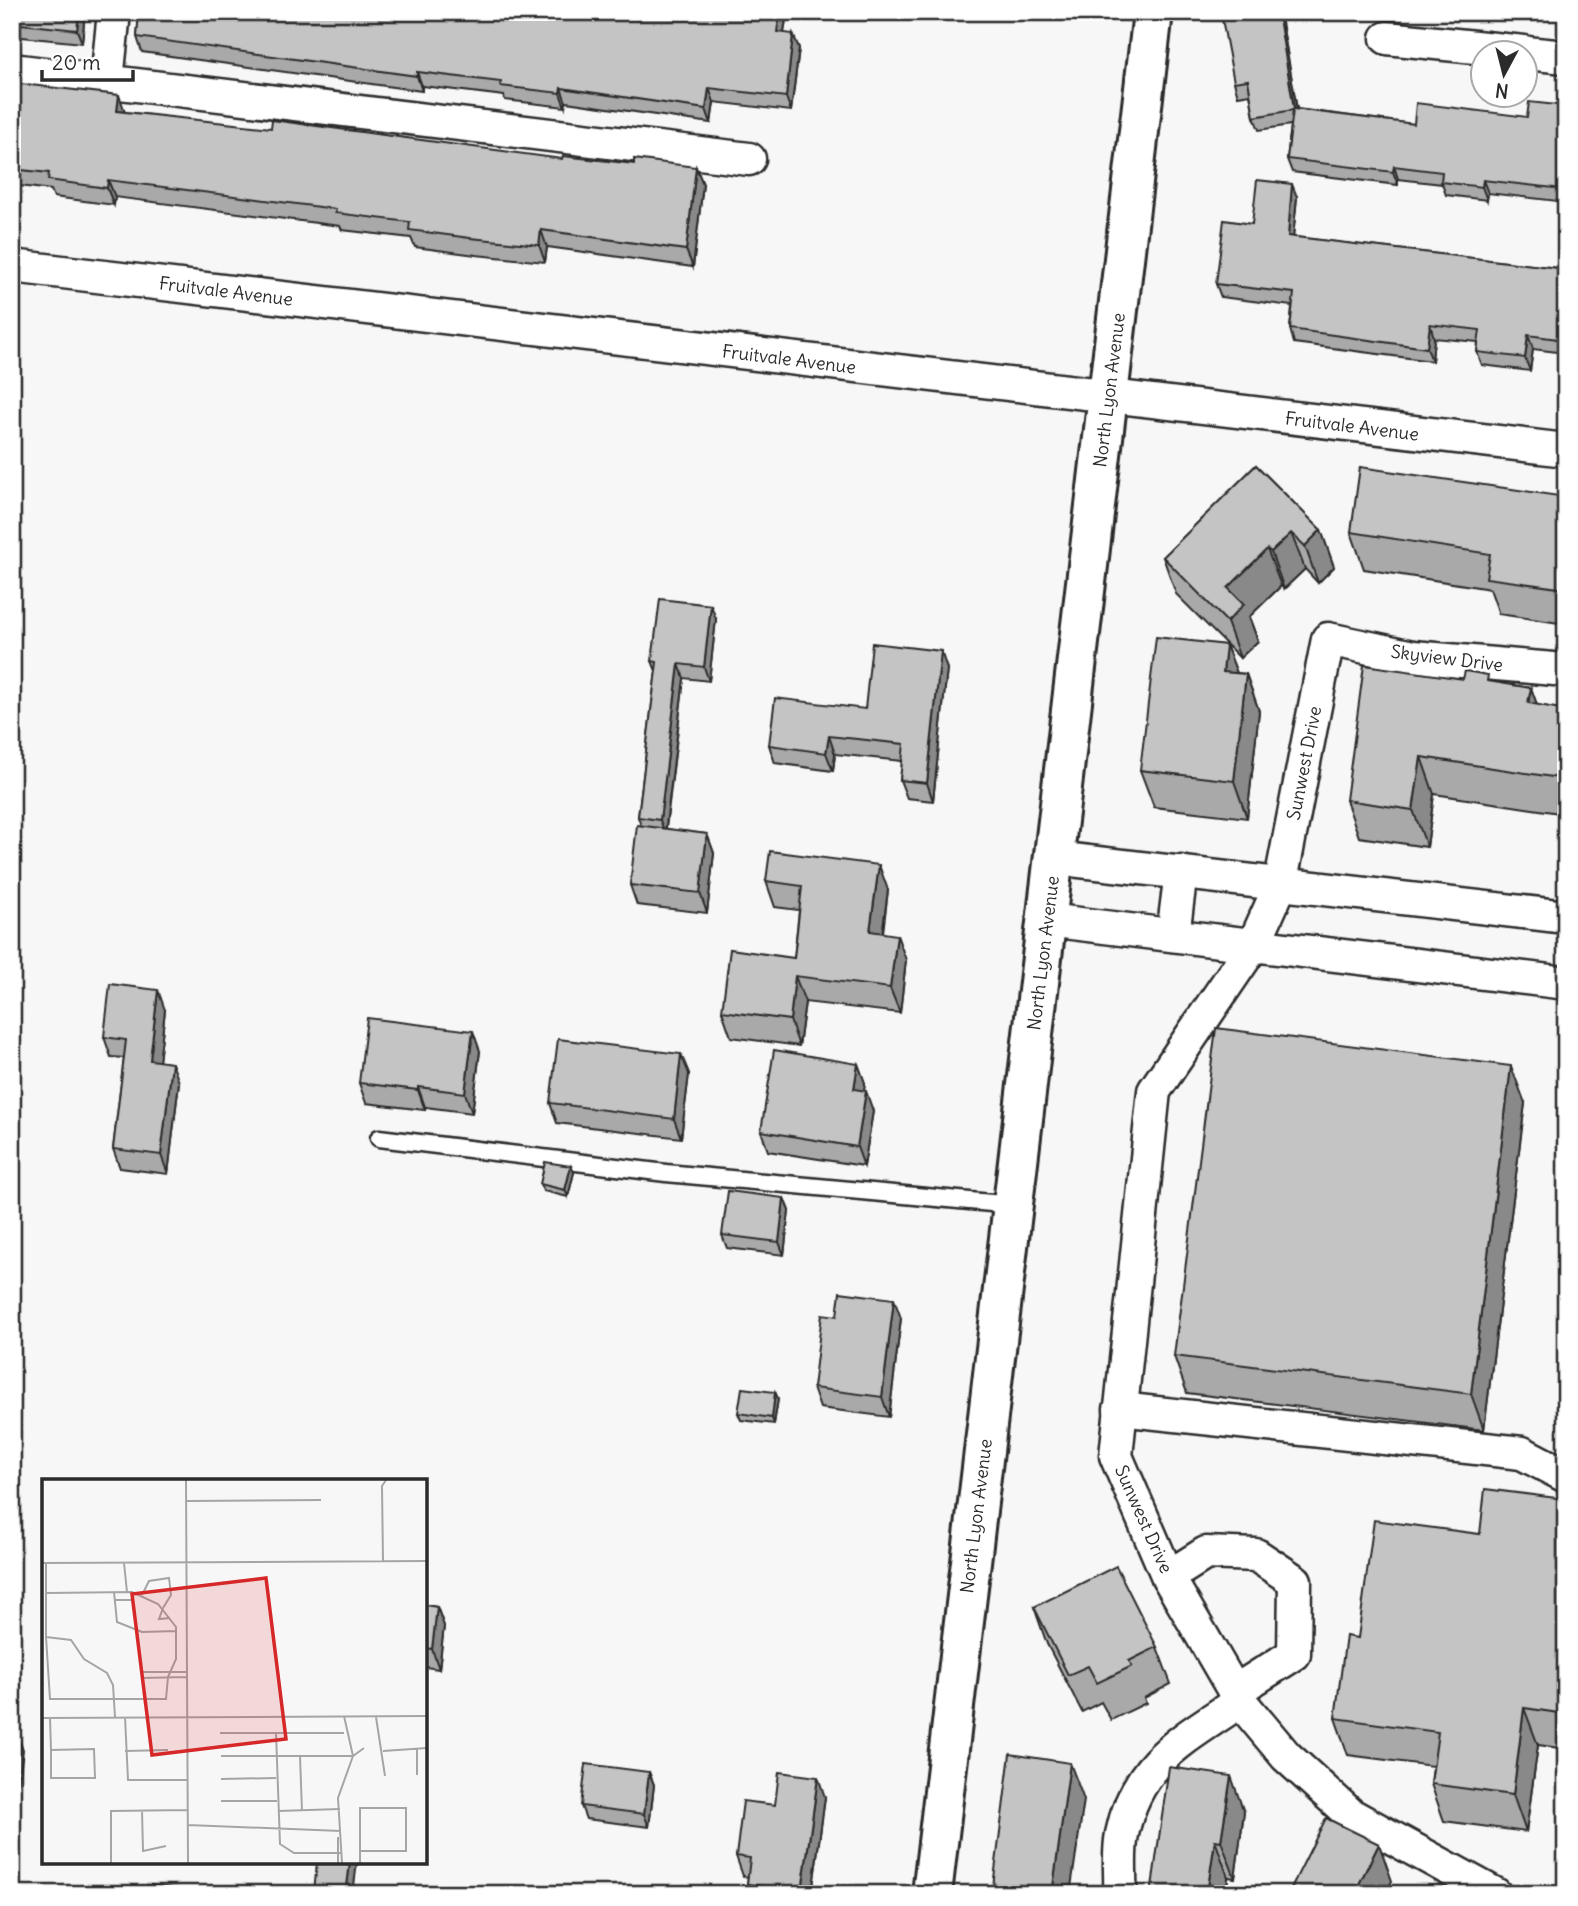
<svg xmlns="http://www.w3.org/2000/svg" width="1578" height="1906" viewBox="0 0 1578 1906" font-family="Delius,sans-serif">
	<rect width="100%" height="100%" fill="#f7f7f7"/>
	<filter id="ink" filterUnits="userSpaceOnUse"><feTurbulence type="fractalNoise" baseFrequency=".0143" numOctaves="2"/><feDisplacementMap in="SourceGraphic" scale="14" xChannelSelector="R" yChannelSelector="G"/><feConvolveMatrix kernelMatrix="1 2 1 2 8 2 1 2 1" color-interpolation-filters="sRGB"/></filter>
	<g filter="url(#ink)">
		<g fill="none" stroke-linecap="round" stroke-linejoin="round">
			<g stroke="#2b2b2b" stroke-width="21">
				<polyline id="service" points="379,1138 666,1173 1013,1205"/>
			</g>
			<g stroke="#2b2b2b" stroke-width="37">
				<g id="minor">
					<polyline points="1387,38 1524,52"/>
					<polyline points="1526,53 1566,57"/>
					<polyline points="12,70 749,159"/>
					<polyline points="107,81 114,12"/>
					<polyline points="12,266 1566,450"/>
					<polyline points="1054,858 1566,917"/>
					<polyline points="1047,920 1566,983"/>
					<polyline points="1173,935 1181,872"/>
					<polyline points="1120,1409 1522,1453 1566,1476"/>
					<polyline points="1168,1577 1206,1553 1256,1555 1295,1581 1294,1654 1234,1692"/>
					<path d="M1120,1894C1121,1875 1118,1853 1122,1834C1137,1761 1183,1740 1240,1701"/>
					<polyline points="1495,1894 1351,1815 1286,1756 1240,1701 1168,1577 1116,1456 1154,1091 1254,944 1280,886 1328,639 1413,657 1566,670"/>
				</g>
			</g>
			<g stroke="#2b2b2b" stroke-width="44">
				<polyline id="tertiary" points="932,1894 1153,12"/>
			</g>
			<use href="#service" stroke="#fff" stroke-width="16"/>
			<use href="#minor" stroke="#fff" stroke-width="32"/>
			<use href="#tertiary" stroke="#fff" stroke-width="38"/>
		</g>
		<g fill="#a9a9a9" stroke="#2b2b2b" stroke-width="2">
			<polygon points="12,12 85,12 82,43 12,36"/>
			<polygon points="139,12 787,12 784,33 799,48 791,111 714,102 711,123 566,102 565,107 505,100 504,96 422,86 422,91 142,52 137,37"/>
			<polygon points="1262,12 1286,12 1284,16 1279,14 1282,23 1297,109 1414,124 1527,117 1566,106 1566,202 1488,193 1487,200 1446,195 1442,184 1398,179 1398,185 1292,172 1287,159 1291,125 1259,130 1254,117 1250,94 1238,96 1234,82"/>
			<polygon points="12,83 125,112 703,184 693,267 547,247 545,262 476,255 415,247 411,238 342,230 340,226 115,197 114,205 54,197 51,190 12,185"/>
			<polygon points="1297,197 1293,237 1566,269 1566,353 1533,349 1530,371 1482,365 1477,352 1478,342 1434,338 1432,361 1294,343 1290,329 1292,306 1221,297 1216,284 1252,224"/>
			<polygon points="1256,465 1321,530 1334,567 1318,583 1305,569 1284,589 1281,586 1249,617 1258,641 1240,658 1176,594 1163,557"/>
			<polygon points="1566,497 1566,624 1499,614 1490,589 1364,569 1351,532"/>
			<polygon points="716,619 709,681 684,678 666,829 707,834 714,853 707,913 637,905 630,885 641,826 638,817 656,671 652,661"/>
			<polygon points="1226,645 1237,673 1246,674 1259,711 1247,818 1154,807 1140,770"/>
			<polygon points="947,669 933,801 907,798 900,780 902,761 835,754 833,771 775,763 769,745 865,709"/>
			<polygon points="1491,682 1531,688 1537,705 1566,710 1566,814 1434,794 1427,847 1359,837 1346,800"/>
			<polygon points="766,881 888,890 883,933 906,960 900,1013 805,1002 799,1046 731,1037 722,1011 794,958 799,910 775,907"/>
			<polygon points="165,1010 159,1061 179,1082 168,1174 120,1168 113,1149 124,1058 111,1057 104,1037"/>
			<polygon points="480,1051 472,1113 425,1107 425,1110 366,1103 359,1083"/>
			<polygon points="681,1054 689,1074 681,1138 557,1123 550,1103"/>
			<polygon points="858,1064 865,1083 864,1091 873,1111 864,1166 768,1151 761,1131"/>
			<polygon points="1525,1103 1484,1430 1187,1393 1174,1356"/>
			<polygon points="574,1172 568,1197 543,1191 540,1184"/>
			<polygon points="784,1198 789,1211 784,1255 727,1248 722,1235"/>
			<polygon points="837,1316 901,1318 889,1417 820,1408 813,1388"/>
			<polygon points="775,1392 778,1399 774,1424 741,1420 738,1413"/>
			<polygon points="1566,1502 1566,1749 1538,1745 1526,1832 1444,1821 1431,1784 1433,1766 1348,1755 1335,1718 1358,1638 1480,1534"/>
			<polygon points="425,1605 437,1607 444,1626 439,1669 425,1667"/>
			<polygon points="1034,1607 1157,1647 1171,1684 1144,1698 1146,1703 1111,1720 1101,1702 1082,1712 1047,1644"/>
			<polygon points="649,1772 654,1785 649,1827 586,1819 581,1806"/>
			<polygon points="825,1797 812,1894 750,1894 747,1884 748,1877 743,1876 736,1856 775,1805"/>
			<polygon points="1244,1812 1235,1878 1228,1877 1226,1894 1151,1894"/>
		</g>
		<g fill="#898989" stroke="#2b2b2b" stroke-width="2">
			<polygon points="79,12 85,12 82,43 77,30"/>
			<polygon points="780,12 787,12 782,46 777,32"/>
			<polygon points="1278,12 1282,23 1299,122 1294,109"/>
			<polygon points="793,34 799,48 791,111 786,97"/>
			<polygon points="417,72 422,86 422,91 417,76"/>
			<polygon points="561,88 566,102 565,107 560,93"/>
			<polygon points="709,88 714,102 711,123 706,109"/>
			<polygon points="119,95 125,112 117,111"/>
			<polygon points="1394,166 1398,179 1398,185 1393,172"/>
			<polygon points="696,167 703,184 693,267 686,250"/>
			<polygon points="1565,176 1566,178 1566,196 1563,189"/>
			<polygon points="108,180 115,197 114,205 107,188"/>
			<polygon points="1483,180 1488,193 1487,200 1482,187"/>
			<polygon points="1292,184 1297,197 1292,249 1288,236"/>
			<polygon points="541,230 547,247 545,262 539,245"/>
			<polygon points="1430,324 1434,338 1432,361 1427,348"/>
			<polygon points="1528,335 1533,349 1530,371 1525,358"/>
			<polygon points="1321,530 1334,567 1318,583 1305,546"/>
			<polygon points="1291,533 1305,569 1284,589 1271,552"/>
			<polygon points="1267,549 1281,586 1249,617 1258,641 1240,658 1227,622 1228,588"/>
			<polygon points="711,605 716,619 709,681 704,667"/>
			<polygon points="1226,645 1240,681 1223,672"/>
			<polygon points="941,651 947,669 933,801 927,783"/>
			<polygon points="679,664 684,678 665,833 660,820"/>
			<polygon points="1246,674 1259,711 1247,818 1234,781"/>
			<polygon points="1531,688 1544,724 1528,703"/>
			<polygon points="829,736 835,754 833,771 826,753"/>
			<polygon points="1421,757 1434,794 1427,847 1413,810"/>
			<polygon points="707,834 714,853 707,913 700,893"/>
			<polygon points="879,865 888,890 879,957 870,931"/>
			<polygon points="897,935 906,960 900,1013 890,988"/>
			<polygon points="795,976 805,1002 799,1046 790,1020"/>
			<polygon points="158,990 165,1010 157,1080 150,1060"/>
			<polygon points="473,1031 480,1051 472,1113 465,1093"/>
			<polygon points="681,1054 689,1074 681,1138 674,1119"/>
			<polygon points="172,1063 179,1082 168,1174 161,1155"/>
			<polygon points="858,1064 865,1083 861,1109 854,1089"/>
			<polygon points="1511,1066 1525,1103 1484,1430 1471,1394"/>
			<polygon points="418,1087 425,1107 425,1110 418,1090"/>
			<polygon points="866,1091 873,1111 864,1166 857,1147"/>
			<polygon points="571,1166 574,1172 568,1197 565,1190"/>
			<polygon points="784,1198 789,1211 784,1255 779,1242"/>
			<polygon points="894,1299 901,1318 889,1417 882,1397"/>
			<polygon points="775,1392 778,1399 774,1424 772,1418"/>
			<polygon points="1565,1499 1566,1502 1566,1545 1560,1530"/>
			<polygon points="437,1607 444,1626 439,1669 432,1649"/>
			<polygon points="1524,1708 1538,1745 1526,1832 1513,1795"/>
			<polygon points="17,1735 23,1750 12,1832 12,1776"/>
			<polygon points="1070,1763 1084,1800 1070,1894 1052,1894"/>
			<polygon points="649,1772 654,1785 649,1827 644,1814"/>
			<polygon points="1231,1776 1244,1812 1235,1878 1221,1841"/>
			<polygon points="818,1777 825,1797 812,1894 803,1894 802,1891"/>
			<polygon points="1215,1840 1228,1877 1226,1894 1207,1894"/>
			<polygon points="1379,1844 1392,1881 1386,1894 1354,1894"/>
			<polygon points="350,1862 357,1862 353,1894 346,1894"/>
		</g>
		<g fill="#c4c4c4" stroke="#2b2b2b" stroke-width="2">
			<polygon points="12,12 79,12 77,30 12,23"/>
			<polygon points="139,12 780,12 777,32 793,34 786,97 709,88 706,109 561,88 560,93 500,86 501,82 417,72 417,76 137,37"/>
			<polygon points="1262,12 1278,12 1294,109 1414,124 1416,103 1527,117 1529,102 1566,106 1566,176 1563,189 1483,180 1482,187 1441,182 1442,172 1394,166 1393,172 1287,159 1293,110 1254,117 1248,80 1234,82 1222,19"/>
			<polygon points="12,83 119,95 117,111 271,128 272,120 562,159 563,156 634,164 634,159 696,167 686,250 541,230 539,245 470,238 409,230 410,222 335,213 336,209 108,180 107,188 48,180 49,173 12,169"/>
			<polygon points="1257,180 1292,184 1288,236 1566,269 1566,340 1528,335 1525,358 1477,352 1480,330 1430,324 1427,348 1290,329 1294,293 1216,284 1224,220 1252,224"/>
			<polygon points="1256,465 1321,530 1305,546 1291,533 1271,552 1267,549 1228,588 1244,604 1227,622 1163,557"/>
			<polygon points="1360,467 1566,497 1566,589 1486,578 1490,554 1351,532"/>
			<polygon points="660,599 711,605 704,667 679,664 660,820 638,817 657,662 652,661"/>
			<polygon points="1156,637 1226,645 1223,672 1246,674 1234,781 1140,770"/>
			<polygon points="872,643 941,651 927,783 900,780 904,744 829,736 826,753 769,745 775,698 865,709"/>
			<polygon points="1364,665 1463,679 1465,671 1488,675 1487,681 1531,688 1528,703 1566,710 1566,779 1421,757 1413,810 1346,800"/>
			<polygon points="637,825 707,834 700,893 630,885"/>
			<polygon points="770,851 879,865 870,931 897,935 890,988 795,976 790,1020 722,1011 730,949 794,958 802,886 766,881"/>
			<polygon points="110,984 158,990 150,1060 172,1063 161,1155 113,1149 126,1040 104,1037"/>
			<polygon points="367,1018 473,1031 465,1093 418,1087 418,1090 359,1083"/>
			<polygon points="1216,1028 1511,1066 1471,1394 1174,1356"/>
			<polygon points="558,1039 681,1054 674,1119 550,1103"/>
			<polygon points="774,1050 858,1064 854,1089 866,1091 857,1147 761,1131"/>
			<polygon points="545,1162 571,1166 565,1190 540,1184"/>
			<polygon points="728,1191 784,1198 779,1242 722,1235"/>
			<polygon points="840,1292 894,1299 882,1397 813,1388 822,1314 837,1316"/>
			<polygon points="742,1388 775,1392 772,1418 738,1413"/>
			<polygon points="1485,1489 1565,1499 1560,1530 1566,1531 1566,1714 1524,1708 1513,1795 1431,1784 1438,1732 1335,1718 1346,1636 1358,1638 1374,1520 1480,1534"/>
			<polygon points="1116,1566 1157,1647 1129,1661 1132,1666 1097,1683 1088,1666 1068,1675 1034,1607"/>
			<polygon points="425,1605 437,1607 432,1649 425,1648"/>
			<polygon points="12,1735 17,1735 12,1776"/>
			<polygon points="1010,1754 1070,1763 1052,1894 992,1894"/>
			<polygon points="586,1764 649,1772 644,1814 581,1806"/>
			<polygon points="1169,1767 1231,1776 1221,1841 1215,1840 1207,1894 1151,1894"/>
			<polygon points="779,1772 818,1777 802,1891 747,1884 750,1858 736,1856 743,1801 775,1805"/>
			<polygon points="1326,1818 1379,1844 1354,1894 1288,1894"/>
			<polygon points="317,1862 350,1862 346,1894 314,1893"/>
			<polygon points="147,1885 221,1894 146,1894"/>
		</g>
	</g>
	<g text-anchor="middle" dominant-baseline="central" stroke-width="5" stroke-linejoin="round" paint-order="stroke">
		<g font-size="18" fill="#2b2b2b" stroke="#fff">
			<text transform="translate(226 291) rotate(7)">Fruitvale Avenue</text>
			<text transform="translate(789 359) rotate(7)">Fruitvale Avenue</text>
			<text transform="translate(1109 390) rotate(-83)">North Lyon Avenue</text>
			<text transform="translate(1352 426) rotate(7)">Fruitvale Avenue</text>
			<text transform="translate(1447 658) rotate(7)">Skyview Drive</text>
			<text transform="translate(1304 763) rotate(-79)">Sunwest Drive</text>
			<text transform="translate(1043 953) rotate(-83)">North Lyon Avenue</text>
			<text transform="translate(976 1516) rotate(-83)">North Lyon Avenue</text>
			<text transform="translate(1144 1519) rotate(66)">Sunwest Drive</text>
		</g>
	</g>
	<g transform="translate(42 1479)">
		<rect width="385" height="385" fill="#f7f7f7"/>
		<path fill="none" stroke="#a5a5a5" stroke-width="2" d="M144,1L146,384M145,22L279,21M341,82L340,7L344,1M0,84L385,82M4,84V158L8,220H124L126,198L134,180V148L116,125L90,113L4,114M82,84L85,113M72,113L75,143L100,153L134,152M100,116L107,102L127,99L129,116L121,129M72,121H90V113M121,129L117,140L128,139M4,158L29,161L42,180L65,194L71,206L73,238M98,193H145M99,199L145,198M83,238L86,301H146M334,238L343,297M0,239L385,237M8,239L9,271V299H53L52,270L9,271M178,254H302M234,254L238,365L252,374H300M375,269V296M83,272L126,271M341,272L385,269M179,277H311L322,269M258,277L260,332M179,300L234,299M179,322H235M100,331L101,372L124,367M236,332L298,330M146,346L299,352M318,372H364V329H318V384M69,384V332L146,331M296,384V358M300,384L296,319L311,277L302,237"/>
		<path fill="#d62828" fill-opacity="0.15" stroke="#d62828" stroke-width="3.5" d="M224,99L244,260L110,276L90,115Z"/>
		<rect width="385" height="385" fill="none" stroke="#2b2b2b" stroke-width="3.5"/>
	</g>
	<rect width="1578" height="1906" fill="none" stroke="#fff" stroke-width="42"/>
	<rect x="21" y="21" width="1536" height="1864" fill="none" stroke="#2b2b2b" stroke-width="2.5" filter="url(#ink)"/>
	<g transform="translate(1504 74) rotate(187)"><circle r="33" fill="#ffffff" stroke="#aaaaaa" stroke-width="2"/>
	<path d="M0-5L12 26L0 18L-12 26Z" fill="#2b2b2b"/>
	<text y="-10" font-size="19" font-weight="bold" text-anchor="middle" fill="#2b2b2b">N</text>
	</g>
	<path d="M42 70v10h91v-10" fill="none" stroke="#2b2b2b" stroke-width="3.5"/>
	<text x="52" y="70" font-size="21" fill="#2b2b2b" stroke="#ffffff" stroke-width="5" paint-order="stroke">20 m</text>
</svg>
